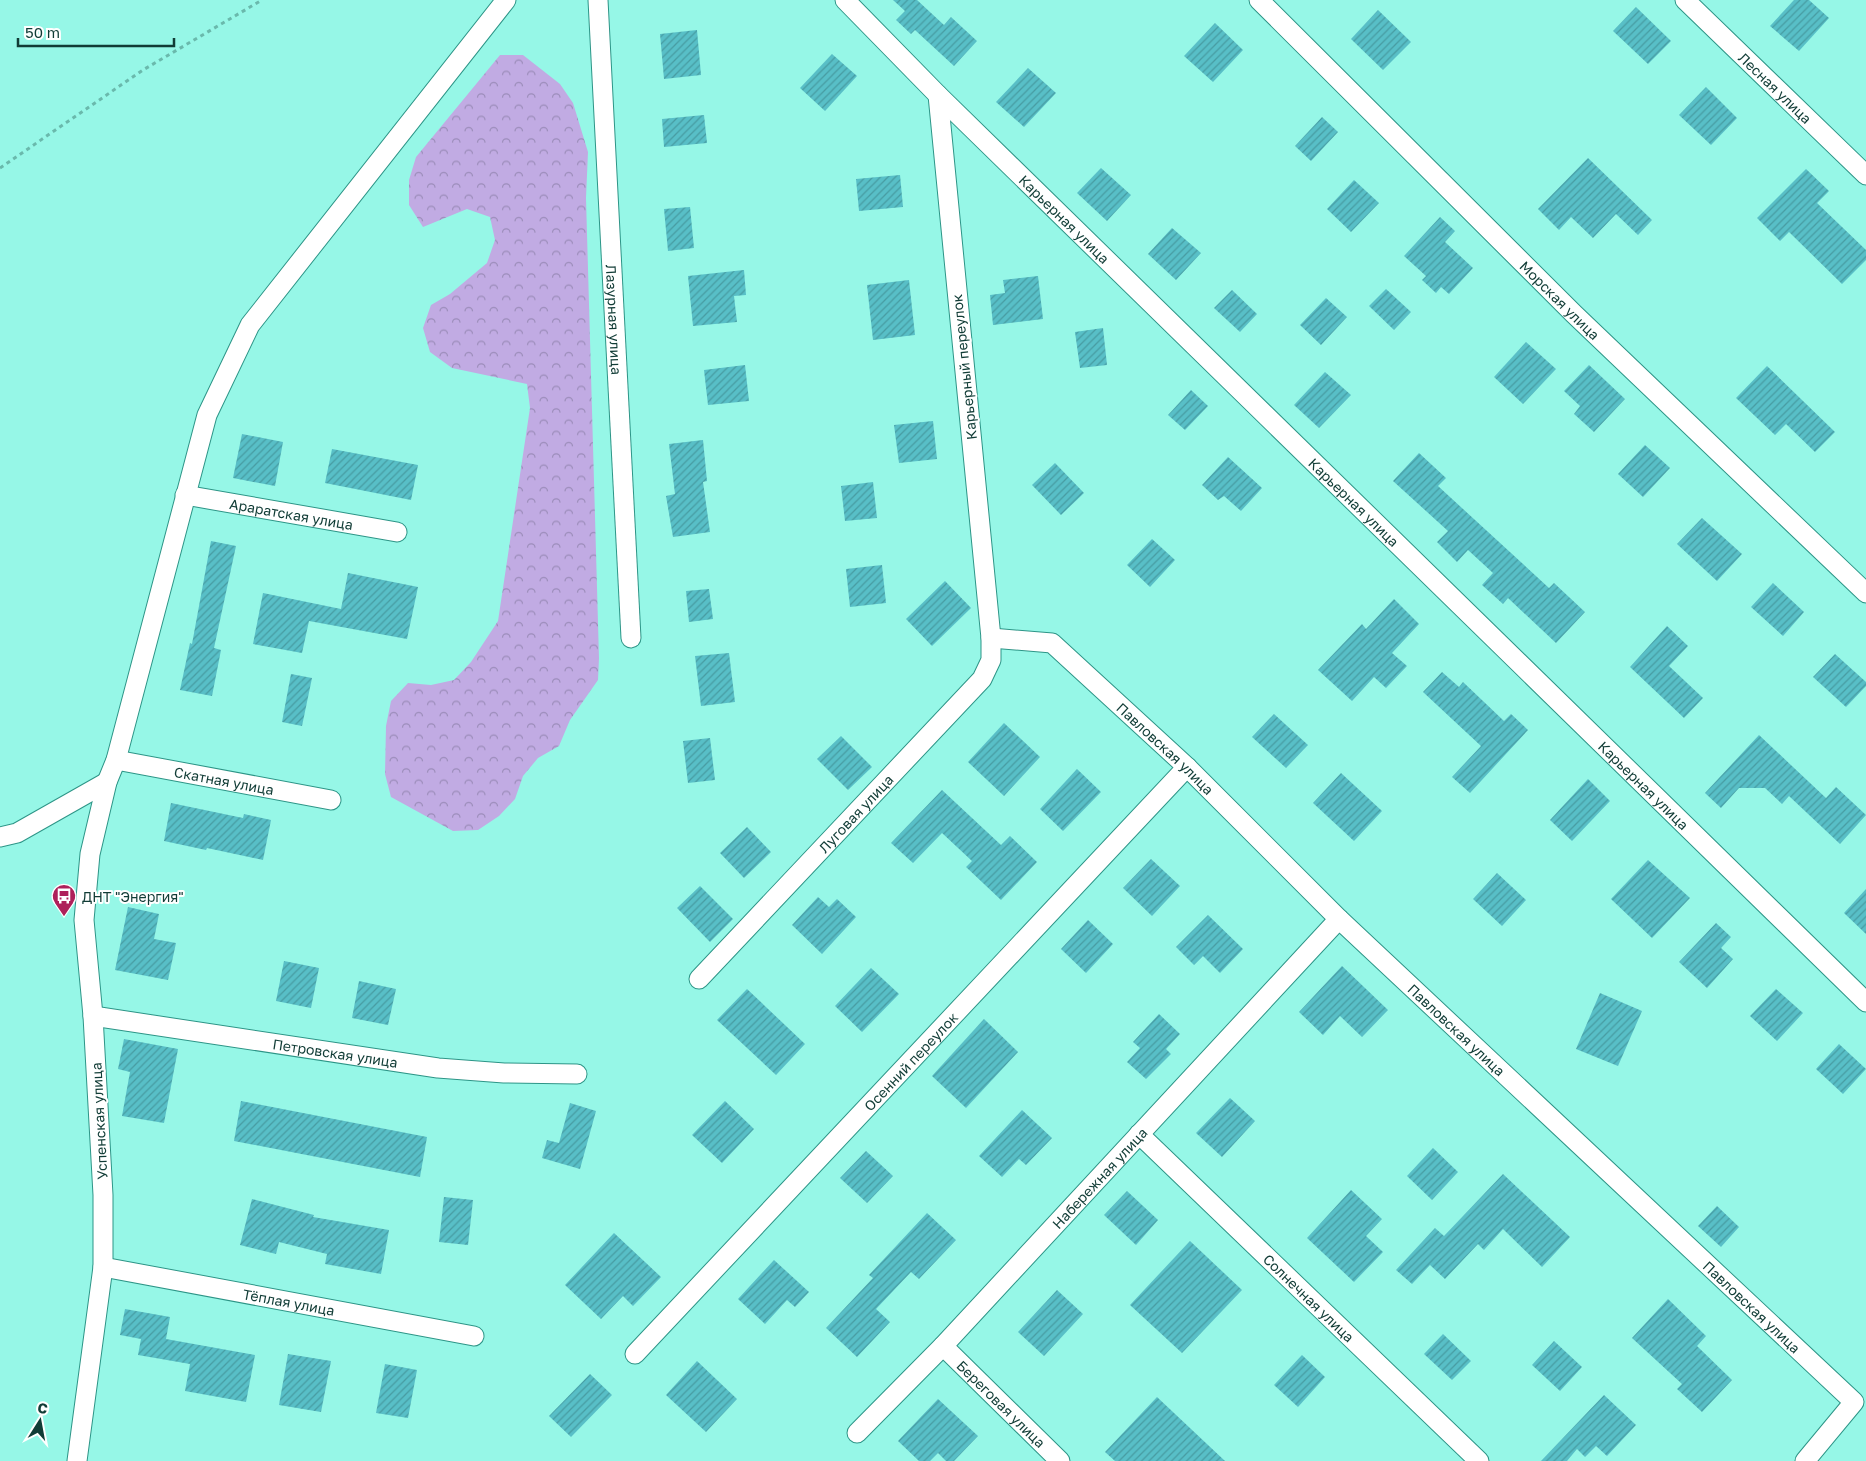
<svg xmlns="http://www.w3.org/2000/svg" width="1866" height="1461" viewBox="0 0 1866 1461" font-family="'Golos Text',sans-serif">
	<defs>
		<pattern id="forest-crowns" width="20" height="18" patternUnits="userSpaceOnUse" patternTransform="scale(1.25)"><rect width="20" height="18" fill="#c1abe3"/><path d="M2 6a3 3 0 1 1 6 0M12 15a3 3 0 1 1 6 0" fill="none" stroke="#9b8cb9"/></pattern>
		<pattern id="building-hatch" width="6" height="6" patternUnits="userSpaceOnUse" patternTransform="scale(1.25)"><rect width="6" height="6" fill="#58bfc7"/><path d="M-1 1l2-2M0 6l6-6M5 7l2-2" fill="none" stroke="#479ca2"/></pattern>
	</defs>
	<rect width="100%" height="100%" fill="#96f7e7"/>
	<polygon fill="url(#forest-crowns)" points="500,55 523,55 560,84 573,103 588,152 586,198 599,658 598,680 570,720 559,746 538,758 523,776 515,799 499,816 478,830 453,831 391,797 385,774 386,726 391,701 408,683 431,685 454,680 471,662 498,621 530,408 527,384 452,368 430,352 423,328 431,305 450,294 487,263 495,240 490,217 467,209 423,227 409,205 409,180 416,157"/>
	<g fill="url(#building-hatch)">
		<polygon points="893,0 917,0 944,25 951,17 977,41 954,66 915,30 911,34 896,20 905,11"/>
		<polygon points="1794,0 1809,0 1829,18 1799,51 1770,26"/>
		<polygon points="1636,7 1671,41 1648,64 1613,31"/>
		<polygon points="1378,10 1411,42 1383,70 1351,39"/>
		<polygon points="1215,23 1243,50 1213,82 1184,56"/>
		<polygon points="697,30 701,75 664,79 660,34"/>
		<polygon points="832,54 857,76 825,111 800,88"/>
		<polygon points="1028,68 1056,93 1024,127 996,102"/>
		<polygon points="1706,87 1737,118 1711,145 1679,115"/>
		<polygon points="704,115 707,143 664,147 662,119"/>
		<polygon points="1322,117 1338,132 1311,161 1295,146"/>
		<polygon points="1588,158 1652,220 1638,235 1616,214 1593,238 1571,217 1559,230 1538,209"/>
		<polygon points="1101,168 1131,195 1107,221 1077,193"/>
		<polygon points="1806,169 1829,191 1817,203 1866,250 1866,260 1842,284 1789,232 1780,241 1757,218"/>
		<polygon points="900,175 903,207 859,211 856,179"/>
		<polygon points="1354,180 1379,203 1351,232 1327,209"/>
		<polygon points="690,207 694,248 668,251 664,209"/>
		<polygon points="1440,217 1455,231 1445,242 1473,268 1449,294 1441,287 1436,293 1422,280 1426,276 1404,256"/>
		<polygon points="1172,228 1201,253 1176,280 1148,254"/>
		<polygon points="744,270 746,295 734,296 737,322 693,326 688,276"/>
		<polygon points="1038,276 1043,319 993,325 990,295 1005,293 1003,280"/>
		<polygon points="909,280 915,335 873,340 867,285"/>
		<polygon points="1386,289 1411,312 1394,330 1369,306"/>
		<polygon points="1232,290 1257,314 1240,332 1214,308"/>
		<polygon points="1326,298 1347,317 1321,345 1300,325"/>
		<polygon points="1103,328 1107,365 1080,368 1075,332"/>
		<polygon points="1526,342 1556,369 1523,404 1494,377"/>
		<polygon points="745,365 749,401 708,405 704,370"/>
		<polygon points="1589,365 1625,399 1594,432 1574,414 1580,406 1564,391"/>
		<polygon points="1767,366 1835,432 1815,452 1786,424 1775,435 1736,398"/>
		<polygon points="1325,372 1351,395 1319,428 1294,405"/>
		<polygon points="1191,390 1208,406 1185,430 1168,415"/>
		<polygon points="933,421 937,459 899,463 894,425"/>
		<polygon points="242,434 283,442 275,486 233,478"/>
		<polygon points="703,440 707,481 703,482 710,532 673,537 666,496 675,494 669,444"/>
		<polygon points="1645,445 1670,468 1643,497 1618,474"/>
		<polygon points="332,449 418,465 411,500 325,483"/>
		<polygon points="1419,453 1446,478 1438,486 1549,588 1554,583 1585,612 1556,643 1508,598 1503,604 1482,585 1493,573 1468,550 1457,562 1437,542 1448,531 1393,481"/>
		<polygon points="1228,457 1262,488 1241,511 1224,496 1218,500 1202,485"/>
		<polygon points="1055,463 1084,493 1061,515 1032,485"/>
		<polygon points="873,482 877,518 845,521 841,486"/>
		<polygon points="1702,518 1742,554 1717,581 1677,544"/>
		<polygon points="1152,539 1175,560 1150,587 1127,565"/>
		<polygon points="211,541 236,546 214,648 221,650 212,696 180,690 190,643 192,644"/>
		<polygon points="882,565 886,603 850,607 846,569"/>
		<polygon points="348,573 418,587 407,639 309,621 302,653 253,644 263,593 341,609"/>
		<polygon points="945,581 971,608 932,646 906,619"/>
		<polygon points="1773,583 1804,612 1783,636 1751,607"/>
		<polygon points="709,589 713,619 689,622 686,591"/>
		<polygon points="1394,599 1419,624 1392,653 1407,666 1386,688 1374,677 1352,701 1318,670 1362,624 1366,629"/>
		<polygon points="1667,626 1688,646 1669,666 1703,698 1684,718 1630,667"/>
		<polygon points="729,653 735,702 701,706 695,656"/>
		<polygon points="1835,654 1866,682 1866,686 1846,707 1813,677"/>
		<polygon points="1442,672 1459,687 1463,682 1504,721 1511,714 1528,730 1470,793 1452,777 1481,746 1423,692"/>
		<polygon points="291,674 312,678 302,726 282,722"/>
		<polygon points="1274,714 1308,745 1286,768 1252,737"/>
		<polygon points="1004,723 1040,757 1004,796 968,762"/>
		<polygon points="1759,735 1826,798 1836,787 1866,815 1840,844 1789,796 1782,804 1765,788 1739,788 1721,808 1705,793"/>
		<polygon points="841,736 872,767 848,790 817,759"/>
		<polygon points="710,738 715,780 688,783 683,741"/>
		<polygon points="1077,769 1101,792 1063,831 1040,809"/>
		<polygon points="1341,773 1382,811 1354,841 1313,803"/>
		<polygon points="1588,779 1610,801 1572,841 1550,820"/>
		<polygon points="942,790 1001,845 1010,836 1037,862 1001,900 966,867 972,861 942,833 913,863 891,843"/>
		<polygon points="171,803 243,818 244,814 271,820 263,860 207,848 206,850 164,841"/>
		<polygon points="747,827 771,852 744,878 720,853"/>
		<polygon points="1151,859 1180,886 1152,916 1123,888"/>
		<polygon points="1648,860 1690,898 1652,938 1611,899"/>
		<polygon points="1497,873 1526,900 1502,926 1473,899"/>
		<polygon points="700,886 733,919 710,942 677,908"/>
		<polygon points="1866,889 1866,934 1844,913"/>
		<polygon points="818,897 829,907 837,899 856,917 822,954 792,925"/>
		<polygon points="128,907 159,914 154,939 176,943 168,980 115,970"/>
		<polygon points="1208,915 1243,949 1220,973 1203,956 1194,965 1176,947"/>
		<polygon points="1088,920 1113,944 1086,973 1061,949"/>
		<polygon points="1716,923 1731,937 1721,948 1733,959 1707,988 1679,962"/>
		<polygon points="284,961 319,968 311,1008 276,1001"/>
		<polygon points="1342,966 1388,1010 1362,1037 1340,1016 1323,1035 1299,1012"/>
		<polygon points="871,968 899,994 862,1032 835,1006"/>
		<polygon points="359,981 396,989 388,1025 352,1018"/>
		<polygon points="747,989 805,1044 776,1075 717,1020"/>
		<polygon points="1776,989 1803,1013 1777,1041 1750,1016"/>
		<polygon points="1600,993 1642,1011 1618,1066 1576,1049"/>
		<polygon points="1159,1014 1180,1034 1166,1049 1171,1054 1146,1079 1127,1062 1140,1048 1133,1042"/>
		<polygon points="984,1019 1018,1052 966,1108 932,1076"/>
		<polygon points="124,1039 178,1049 164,1123 122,1116 130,1072 118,1069"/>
		<polygon points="1839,1044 1866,1069 1843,1094 1816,1069"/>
		<polygon points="1230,1098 1255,1121 1222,1157 1196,1133"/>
		<polygon points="241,1101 427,1137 420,1177 234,1141"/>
		<polygon points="725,1101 754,1129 722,1163 692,1135"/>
		<polygon points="570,1103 596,1111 580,1169 542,1158 547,1140 559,1143"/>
		<polygon points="1022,1110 1052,1138 1026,1165 1019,1159 1002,1177 979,1156"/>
		<polygon points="1433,1148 1458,1172 1432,1200 1407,1176"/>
		<polygon points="866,1151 893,1176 867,1203 840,1178"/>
		<polygon points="1503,1174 1570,1237 1542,1267 1503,1229 1484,1250 1478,1244 1445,1279 1430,1265 1412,1284 1396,1270 1435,1228 1444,1236"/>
		<polygon points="1351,1190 1382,1219 1366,1236 1383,1252 1354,1282 1307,1238"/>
		<polygon points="1127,1191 1158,1220 1136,1245 1104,1215"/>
		<polygon points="444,1197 473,1200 468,1245 439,1242"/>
		<polygon points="252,1199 314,1215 313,1217 389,1230 381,1274 325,1264 327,1254 279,1242 276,1254 240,1245"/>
		<polygon points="1717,1206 1739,1227 1721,1247 1698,1226"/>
		<polygon points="927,1213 956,1240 919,1279 911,1272 876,1309 890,1322 857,1357 826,1328 873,1278 869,1275"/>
		<polygon points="614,1233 661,1277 633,1306 623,1296 601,1319 565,1285"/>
		<polygon points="1190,1241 1242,1290 1182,1353 1130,1305"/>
		<polygon points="774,1260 809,1292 795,1307 787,1300 765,1324 738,1299"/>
		<polygon points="1057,1290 1083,1314 1044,1356 1018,1332"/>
		<polygon points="1668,1299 1706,1336 1697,1346 1732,1380 1702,1412 1677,1389 1682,1384 1632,1338"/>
		<polygon points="125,1309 170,1317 166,1339 255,1355 246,1402 185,1391 190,1364 138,1355 141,1339 120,1335"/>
		<polygon points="1443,1334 1471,1361 1452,1380 1424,1354"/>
		<polygon points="1554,1341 1582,1367 1560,1391 1532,1365"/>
		<polygon points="288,1354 331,1361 321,1412 279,1405"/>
		<polygon points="1302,1355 1325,1377 1298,1407 1274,1385"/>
		<polygon points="697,1361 737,1399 706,1432 666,1395"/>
		<polygon points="385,1364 417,1370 408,1418 376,1413"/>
		<polygon points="590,1374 612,1395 571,1437 549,1416"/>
		<polygon points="1604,1395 1636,1425 1607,1456 1596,1446 1585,1457 1577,1449 1567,1461 1541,1461"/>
		<polygon points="1157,1397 1225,1461 1115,1461 1105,1452"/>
		<polygon points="938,1399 978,1436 954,1461 946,1461 938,1453 930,1461 919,1461 898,1441"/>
	</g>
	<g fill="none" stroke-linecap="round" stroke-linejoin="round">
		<g stroke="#2d9587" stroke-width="21">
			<g id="street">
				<path id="s1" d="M598,0L631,638"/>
				<path id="s2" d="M845,0L938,95L1866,1002"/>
				<path id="s3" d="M1259,0L1574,314L1866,593"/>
				<path id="s4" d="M1685,0L1866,175"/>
				<path id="s5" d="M185,495L397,532"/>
				<path id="s6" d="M991,638L1052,643L1187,767L1339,919L1854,1402L1805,1461"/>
				<path id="s7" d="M116,760L331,800"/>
				<polyline points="0,837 17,833 107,782"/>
				<path id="s8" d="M699,979L982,679L991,660V638L938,95"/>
				<path id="s9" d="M93,1016L438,1068L504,1073L577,1074"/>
				<path id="s10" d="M1139,1134L1479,1461"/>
				<path id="s11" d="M103,1267L474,1336"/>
				<path id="s12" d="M943,1346L1060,1461"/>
				<path id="s13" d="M635,1354L1187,767"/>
				<path id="s14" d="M857,1433L943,1346L1339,919"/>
				<polyline points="77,1461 103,1267 103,1195 93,1016 84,920 90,854 107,782 116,760 207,415 250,325 506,0"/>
			</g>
		</g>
		<polyline stroke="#6ab9ac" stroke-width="3" stroke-dasharray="4 4" stroke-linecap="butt" points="0,168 143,70 262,0"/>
		<use href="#street" stroke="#fff" stroke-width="19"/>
	</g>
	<defs>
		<g id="bus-pin" transform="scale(1.25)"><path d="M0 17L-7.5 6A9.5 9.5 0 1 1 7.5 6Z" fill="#ae205a" stroke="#fff"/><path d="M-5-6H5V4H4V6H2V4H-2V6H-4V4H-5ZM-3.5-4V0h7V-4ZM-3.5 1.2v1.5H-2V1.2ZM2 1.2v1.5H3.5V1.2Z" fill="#fff"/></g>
	</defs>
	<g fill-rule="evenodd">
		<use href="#bus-pin" x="64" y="896"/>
	</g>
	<g text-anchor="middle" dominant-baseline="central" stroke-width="4" stroke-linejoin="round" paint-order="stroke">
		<g font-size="14" fill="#113c36" stroke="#fff">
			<text stroke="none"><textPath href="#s4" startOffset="126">Лесная улица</textPath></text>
			<text stroke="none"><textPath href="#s2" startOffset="310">Карьерная улица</textPath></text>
			<text stroke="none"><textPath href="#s3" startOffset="425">Морская улица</textPath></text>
			<text stroke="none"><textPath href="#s1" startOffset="320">Лазурная улица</textPath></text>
			<text transform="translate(964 367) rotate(-96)">Карьерный переулок</text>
			<text stroke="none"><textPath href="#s2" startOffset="715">Карьерная улица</textPath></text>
			<text stroke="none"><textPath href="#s5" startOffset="108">Араратская улица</textPath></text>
			<text stroke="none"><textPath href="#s6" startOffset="216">Павловская улица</textPath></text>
			<text stroke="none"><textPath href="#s7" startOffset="110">Скатная улица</textPath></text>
			<text stroke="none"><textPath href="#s2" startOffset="1120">Карьерная улица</textPath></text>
			<text stroke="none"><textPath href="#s8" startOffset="228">Луговая улица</textPath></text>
			<text stroke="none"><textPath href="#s6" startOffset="621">Павловская улица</textPath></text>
			<text stroke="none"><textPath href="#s9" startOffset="245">Петровская улица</textPath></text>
			<text stroke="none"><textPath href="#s13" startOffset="402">Осенний переулок</textPath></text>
			<text transform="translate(99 1121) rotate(-93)">Успенская улица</text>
			<text stroke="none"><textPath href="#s14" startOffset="352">Набережная улица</textPath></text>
			<text stroke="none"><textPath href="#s10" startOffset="236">Солнечная улица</textPath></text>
			<text stroke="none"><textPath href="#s11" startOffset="189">Тёплая улица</textPath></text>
			<text stroke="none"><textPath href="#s6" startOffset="1026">Павловская улица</textPath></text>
			<text stroke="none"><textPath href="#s12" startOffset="82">Береговая улица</textPath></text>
		</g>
		<g font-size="14" fill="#113c36" stroke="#fff" text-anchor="start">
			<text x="82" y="896">ДНТ "Энергия"</text>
		</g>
	</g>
	<g transform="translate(40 1421) rotate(11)" stroke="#ffffff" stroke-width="4" paint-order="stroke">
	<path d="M0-4L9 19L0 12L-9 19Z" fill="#113c36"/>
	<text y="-8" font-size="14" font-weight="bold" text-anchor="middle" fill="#113c36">С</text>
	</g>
	<path d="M18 38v8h156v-8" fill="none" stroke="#113c36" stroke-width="2.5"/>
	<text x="25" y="38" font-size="15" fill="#113c36" stroke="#ffffff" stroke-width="4" paint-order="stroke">50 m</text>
</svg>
